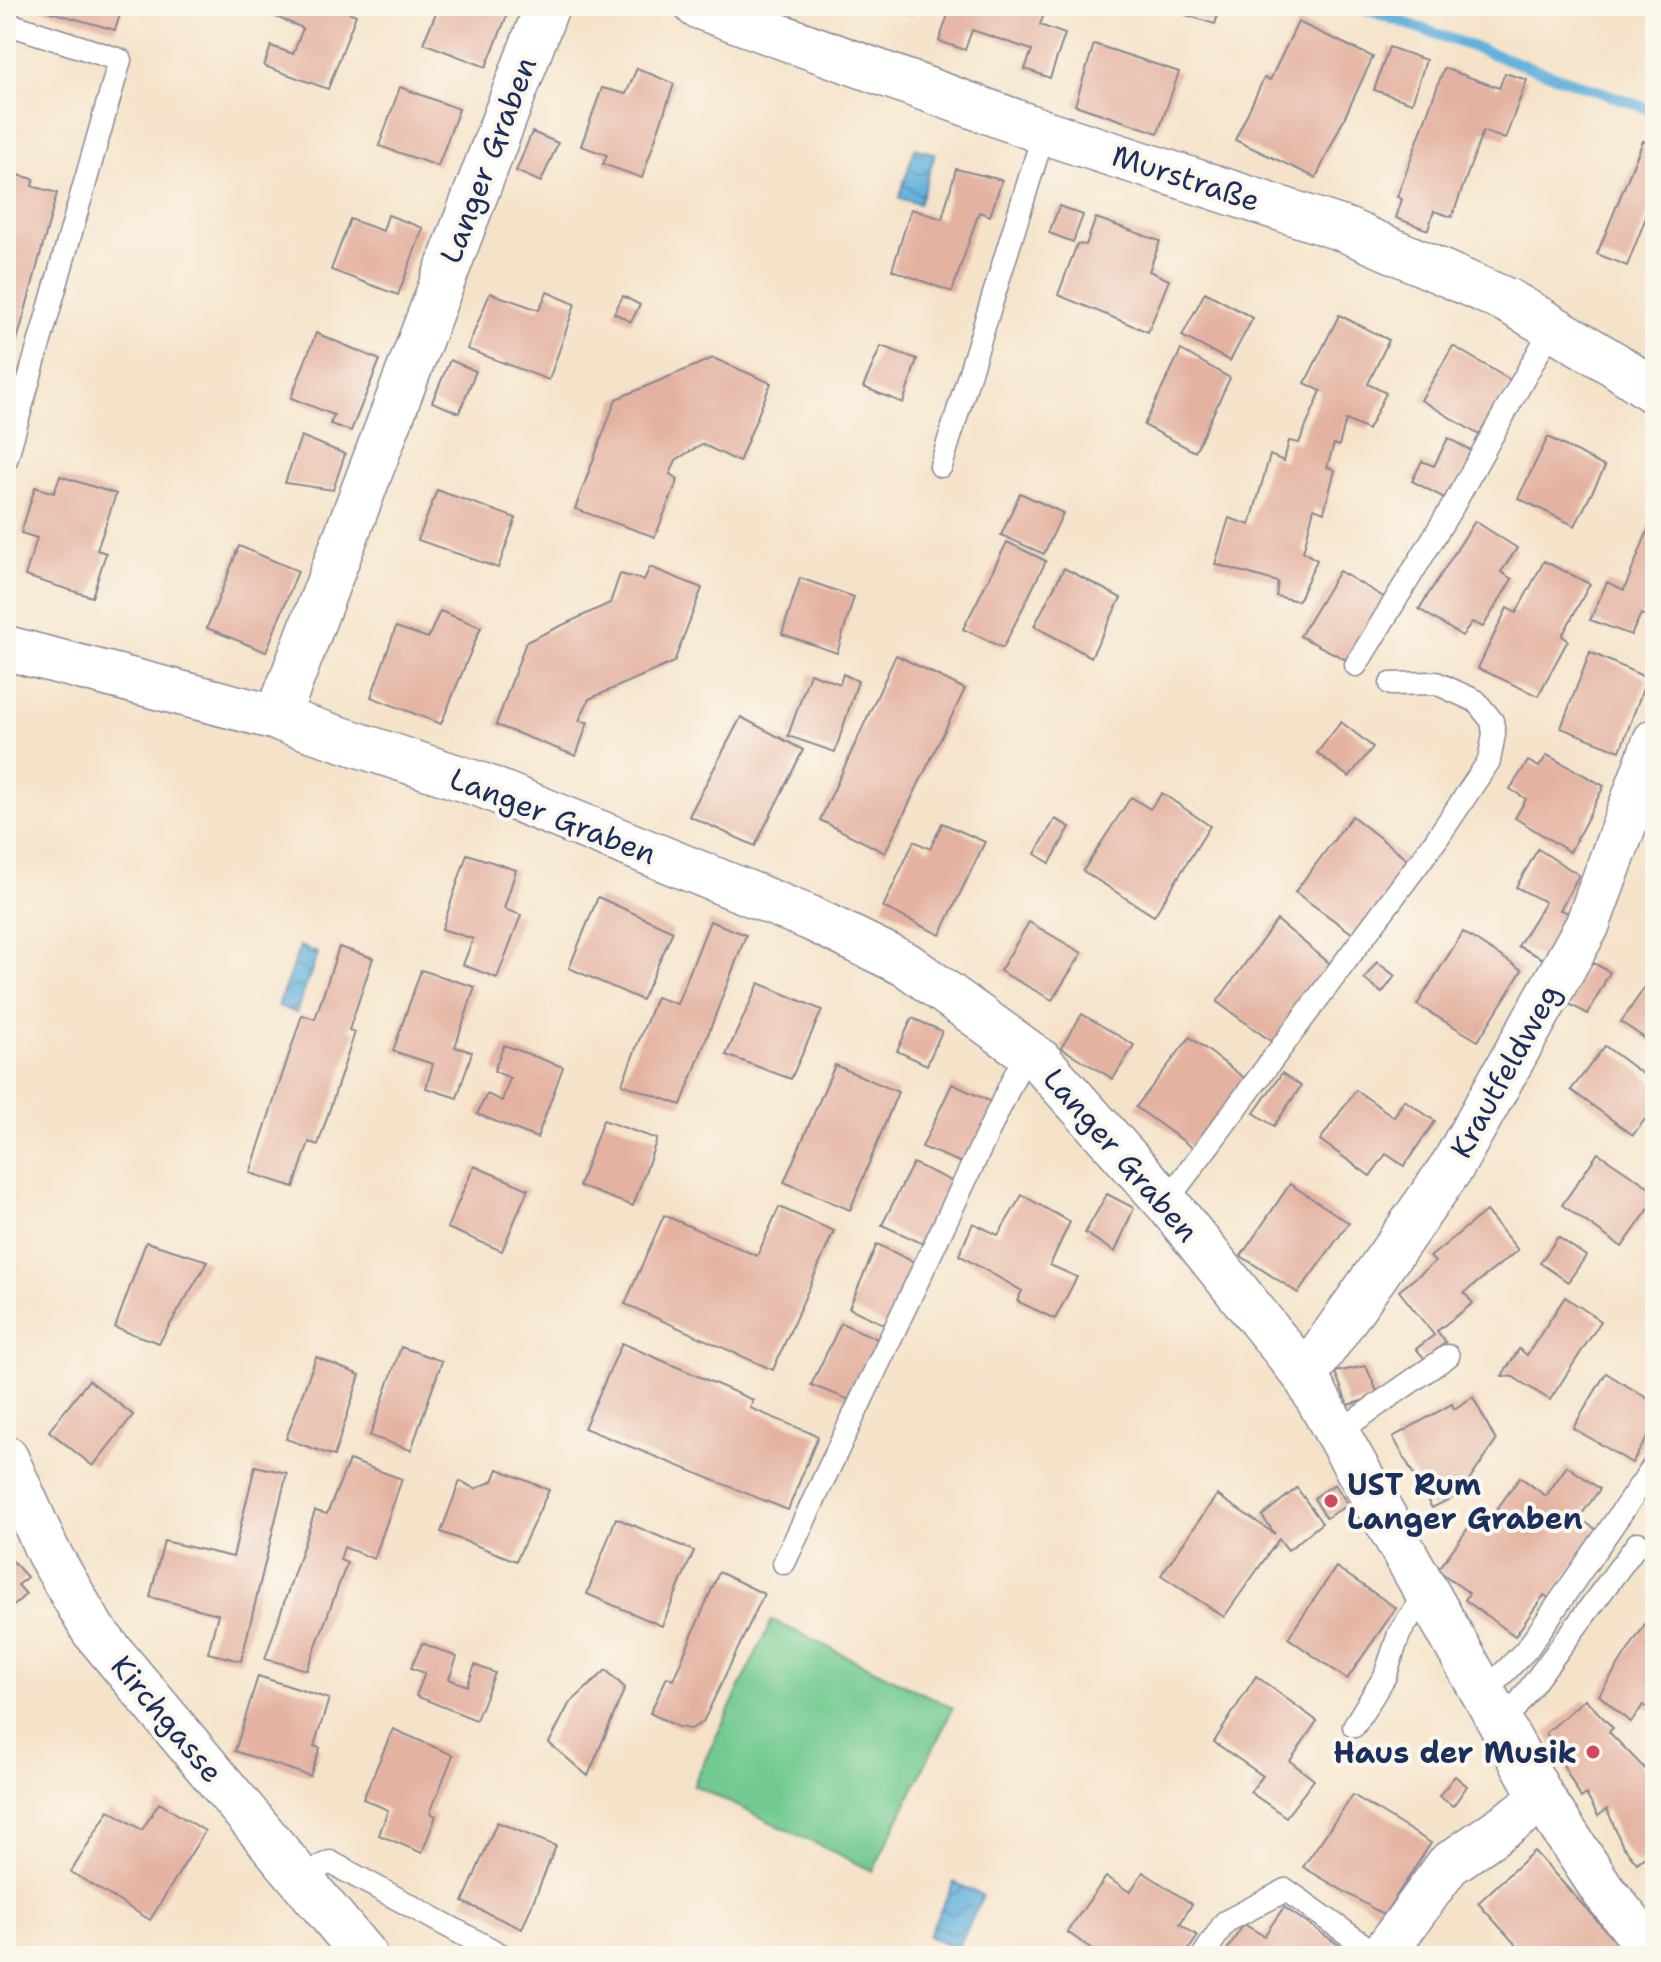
<svg xmlns="http://www.w3.org/2000/svg" width="1661" height="1962" viewBox="0 0 1661 1962" font-family="'Shantell Sans',sans-serif">
	<defs>
		<pattern id="water-waves" width="16" height="10" patternUnits="userSpaceOnUse" patternTransform="scale(2)"><rect width="16" height="10" fill="#62b1dc"/><path d="M0 5q4-4 8 0t8 0" fill="none" stroke="#5090b6"/></pattern>
	</defs>
	<rect width="100%" height="100%" fill="#fbf7ec"/>
	<filter id="ink" filterUnits="userSpaceOnUse"><feTurbulence type="fractalNoise" baseFrequency=".0125" numOctaves="2"/><feDisplacementMap in="SourceGraphic" scale="16" xChannelSelector="R" yChannelSelector="G"/><feConvolveMatrix kernelMatrix="1 2 1 2 8 2 1 2 1" color-interpolation-filters="sRGB"/></filter>
	<filter id="wash" filterUnits="userSpaceOnUse"><feTurbulence type="fractalNoise" baseFrequency=".006" numOctaves="4" result="noise"/><feDisplacementMap in="SourceGraphic" scale="32" xChannelSelector="R" yChannelSelector="G"/><feGaussianBlur stdDeviation="1.8" result="paint"/><feColorMatrix in="noise" values="0 0 0 0 0 0 0 0 0 0 0 0 0 0 0 0 0 1.4 0 .05"/><feComposite in="paint" operator="in"/></filter>
	<g filter="url(#wash)">
		<rect width="100%" height="100%" fill="#f5e3c9"/>
		<polygon fill="#72ca90" stroke="#467c77" stroke-width="2" points="772,1620 953,1708 873,1871 693,1785"/>
		<g fill="url(#water-waves)" stroke="#3e709d" stroke-width="2">
			<polygon points="915,148 935,154 919,204 899,198"/>
			<polygon points="300,946 318,953 296,1013 278,1006"/>
			<polygon points="954,1882 983,1896 957,1950 928,1936"/>
		</g>
		<g fill="none" stroke-linecap="round" stroke-linejoin="round">
			<polyline stroke="#62b1dc" stroke-width="11" points="1357,6 1655,111"/>
		</g>
		<g id="blocks">
			<g fill="#e4b2a1">
				<polygon points="30,6 123,6 115,30"/>
				<polygon points="260,6 333,6 356,15 328,89 264,66 271,46 293,54 303,28 259,10"/>
				<polygon points="439,6 511,6 486,67 423,43"/>
				<polygon points="881,6 917,6 913,16"/>
				<polygon points="951,6 1047,6 1040,25 1065,34 1050,78 1025,69 1032,50 972,30 965,50 939,41"/>
				<polygon points="1174,6 1221,6 1215,24 1173,11"/>
				<polygon points="1298,22 1373,57 1316,178 1235,140 1264,78 1270,80"/>
				<polygon points="1094,44 1179,72 1158,133 1075,105"/>
				<polygon points="1389,47 1426,60 1412,103 1374,90"/>
				<polygon points="637,68 674,84 642,178 603,164 607,155 581,146 602,88 626,94"/>
				<polygon points="1444,68 1499,88 1505,73 1527,80 1505,139 1483,131 1452,217 1434,211 1428,230 1396,218 1402,199 1397,197"/>
				<polygon points="400,87 459,109 438,166 379,146"/>
				<polygon points="532,132 558,143 541,182 516,171"/>
				<polygon points="1643,141 1655,146 1655,194 1627,266 1597,254"/>
				<polygon points="6,160 13,162 10,173 34,179 32,186 57,193 7,378"/>
				<polygon points="956,169 1002,180 990,216 979,212 952,292 892,270 911,209 942,219"/>
				<polygon points="1059,206 1083,215 1073,242 1049,233"/>
				<polygon points="388,215 423,228 398,295 331,270 350,219 383,231"/>
				<polygon points="1096,218 1160,241 1149,271 1169,280 1148,332 1058,295 1077,244 1086,245"/>
				<polygon points="547,292 575,304 549,380 467,349 490,293 539,310"/>
				<polygon points="1205,292 1253,318 1230,361 1182,336"/>
				<polygon points="623,296 640,305 631,322 614,313"/>
				<polygon points="1339,315 1389,340 1368,384 1386,393 1368,430 1346,420 1339,446 1334,444 1327,467 1335,470 1324,512 1314,508 1303,552 1317,560 1298,601 1276,596 1278,582 1215,564 1229,518 1250,525 1270,455 1284,461 1289,441 1299,443 1321,391 1305,383"/>
				<polygon points="316,333 380,360 351,431 330,424 334,415 291,398"/>
				<polygon points="881,346 917,359 903,403 863,387"/>
				<polygon points="1453,346 1512,381 1481,436 1421,400"/>
				<polygon points="1181,350 1230,378 1195,452 1144,425"/>
				<polygon points="713,358 771,383 739,462 702,444 676,460 670,474 678,479 655,537 575,509 616,399"/>
				<polygon points="450,360 476,371 459,413 432,402"/>
				<polygon points="301,436 345,454 333,490 285,483"/>
				<polygon points="1548,437 1605,467 1575,526 1518,498"/>
				<polygon points="1448,438 1474,452 1448,500 1412,481 1422,461 1434,466"/>
				<polygon points="60,476 116,494 97,550 106,553 92,597 25,576 37,538 21,533 35,487 54,493"/>
				<polygon points="437,490 516,518 498,568 418,540"/>
				<polygon points="1020,493 1063,513 1044,554 1001,535"/>
				<polygon points="1475,521 1517,548 1501,572 1512,579 1483,627 1472,622 1462,636 1419,609"/>
				<polygon points="1650,525 1655,527 1655,619 1641,614 1631,635 1590,620 1607,582 1624,590"/>
				<polygon points="1007,542 1046,561 1003,648 963,629"/>
				<polygon points="239,546 298,571 266,652 207,628"/>
				<polygon points="1544,561 1590,584 1562,636 1568,640 1538,696 1478,668 1507,608 1516,613"/>
				<polygon points="650,567 702,588 674,662 589,699 579,721 588,722 576,756 496,725 526,642 610,603 620,574 644,580"/>
				<polygon points="1064,568 1121,598 1091,657 1034,626"/>
				<polygon points="1339,571 1389,600 1352,663 1300,636"/>
				<polygon points="800,578 854,597 837,653 782,634"/>
				<polygon points="440,611 481,627 441,724 371,697 396,627 428,638"/>
				<polygon points="1590,652 1647,678 1620,751 1561,728"/>
				<polygon points="896,655 965,689 885,853 820,820"/>
				<polygon points="810,673 840,684 843,674 858,681 835,752 788,736"/>
				<polygon points="741,717 803,750 755,846 689,816"/>
				<polygon points="1341,722 1373,747 1349,777 1317,753"/>
				<polygon points="1547,755 1604,786 1570,852 1515,818 1526,799 1510,789 1528,761 1539,767"/>
				<polygon points="1162,793 1210,826 1154,916 1083,871 1131,797 1150,809"/>
				<polygon points="1352,816 1412,863 1356,936 1295,892"/>
				<polygon points="1055,819 1070,827 1050,863 1035,854"/>
				<polygon points="942,823 985,842 940,935 883,907 914,841 930,849"/>
				<polygon points="1538,849 1579,875 1560,910 1573,914 1551,963 1518,946 1545,902 1516,887"/>
				<polygon points="467,854 516,870 504,909 521,915 497,978 463,965 473,939 442,929"/>
				<polygon points="598,897 673,931 642,1000 569,968"/>
				<polygon points="1277,920 1334,967 1279,1047 1217,1002"/>
				<polygon points="710,921 746,935 681,1105 622,1084 656,997 677,1004"/>
				<polygon points="1029,922 1082,953 1052,1000 1000,971"/>
				<polygon points="1463,932 1522,970 1478,1041 1417,1005"/>
				<polygon points="339,947 373,958 349,1030 355,1032 318,1145 309,1142 294,1187 250,1173 302,1015 315,1019"/>
				<polygon points="1590,961 1610,972 1588,1014 1567,1003"/>
				<polygon points="1377,962 1395,976 1382,993 1364,979"/>
				<polygon points="421,970 475,987 455,1047 472,1052 457,1098 426,1088 433,1064 393,1051"/>
				<polygon points="1651,978 1655,980 1655,1045 1621,1022"/>
				<polygon points="759,983 822,1010 791,1079 726,1055"/>
				<polygon points="1082,1014 1134,1045 1113,1079 1061,1048"/>
				<polygon points="912,1018 942,1031 927,1065 897,1051"/>
				<polygon points="1190,1037 1251,1083 1200,1153 1136,1107"/>
				<polygon points="504,1045 563,1067 537,1138 477,1114 487,1094 502,1101 510,1078 494,1071"/>
				<polygon points="1605,1046 1655,1083 1655,1106 1633,1135 1571,1090"/>
				<polygon points="835,1065 898,1092 850,1210 784,1182"/>
				<polygon points="1282,1073 1301,1086 1274,1126 1254,1113"/>
				<polygon points="952,1084 996,1104 967,1165 922,1147"/>
				<polygon points="1356,1090 1394,1117 1404,1100 1435,1121 1404,1166 1386,1154 1370,1176 1320,1140"/>
				<polygon points="603,1120 657,1139 633,1206 579,1186"/>
				<polygon points="1598,1153 1655,1191 1655,1200 1622,1247 1562,1205"/>
				<polygon points="913,1163 958,1184 930,1247 882,1225"/>
				<polygon points="474,1166 528,1189 502,1251 447,1228"/>
				<polygon points="1290,1184 1349,1223 1298,1293 1241,1256"/>
				<polygon points="1107,1194 1134,1208 1115,1252 1085,1233"/>
				<polygon points="1022,1195 1070,1222 1050,1265 1077,1277 1055,1319 1017,1301 1022,1291 959,1255 973,1223 998,1235"/>
				<polygon points="779,1207 834,1231 773,1370 625,1304 664,1215 757,1256"/>
				<polygon points="1486,1211 1518,1250 1464,1293 1473,1303 1437,1331 1446,1342 1425,1359 1416,1349 1434,1335 1399,1291 1435,1262 1430,1257"/>
				<polygon points="1558,1237 1586,1256 1568,1282 1540,1263"/>
				<polygon points="146,1242 208,1261 159,1343 115,1328"/>
				<polygon points="877,1244 922,1266 892,1328 849,1308"/>
				<polygon points="1565,1297 1601,1321 1550,1400 1513,1377 1502,1376 1519,1349 1527,1355"/>
				<polygon points="841,1323 882,1341 855,1402 811,1385"/>
				<polygon points="622,1343 753,1400 750,1408 818,1436 788,1510 584,1428"/>
				<polygon points="401,1347 442,1361 411,1450 370,1436"/>
				<polygon points="316,1357 360,1375 334,1456 286,1439"/>
				<polygon points="1366,1366 1379,1396 1348,1405 1335,1372"/>
				<polygon points="1606,1373 1655,1403 1655,1425 1632,1463 1573,1428"/>
				<polygon points="89,1380 133,1415 93,1466 49,1431"/>
				<polygon points="1473,1397 1496,1441 1460,1494 1432,1508 1393,1437 1452,1404 1454,1409"/>
				<polygon points="349,1460 402,1479 374,1559 344,1547 340,1560 347,1563 307,1670 265,1659 315,1511 327,1514"/>
				<polygon points="255,1466 287,1473 241,1661 208,1653 218,1614 150,1597 164,1541 233,1557"/>
				<polygon points="1567,1466 1600,1489 1579,1518 1598,1531 1550,1599 1544,1595 1515,1636 1465,1600 1469,1593 1438,1570 1474,1520 1484,1527 1520,1477 1546,1496"/>
				<polygon points="498,1469 549,1490 516,1561 441,1532 460,1481 475,1489 493,1481"/>
				<polygon points="1335,1484 1348,1505 1326,1518 1314,1498"/>
				<polygon points="1297,1488 1322,1523 1288,1550 1279,1539 1224,1617 1161,1575 1217,1495 1275,1534 1262,1516"/>
				<polygon points="616,1518 694,1551 662,1626 587,1594"/>
				<polygon points="6,1554 27,1577 18,1585 26,1594 6,1613"/>
				<polygon points="1336,1567 1396,1608 1347,1679 1288,1638"/>
				<polygon points="719,1572 764,1594 703,1722 691,1729 678,1727 650,1713 667,1677 673,1680"/>
				<polygon points="1647,1621 1655,1626 1655,1713 1643,1705 1631,1723 1599,1695"/>
				<polygon points="422,1643 457,1657 449,1679 467,1686 475,1665 495,1673 476,1720 416,1696 425,1673 411,1668"/>
				<polygon points="606,1670 625,1688 588,1776 549,1743 569,1704"/>
				<polygon points="258,1676 329,1699 314,1746 320,1748 310,1776 235,1751"/>
				<polygon points="1256,1676 1317,1721 1290,1761 1314,1780 1286,1817 1250,1792 1263,1776 1214,1742"/>
				<polygon points="1585,1699 1613,1728 1609,1732 1655,1779 1655,1849 1637,1863 1622,1845 1607,1809 1598,1816 1586,1794 1581,1798 1546,1733"/>
				<polygon points="393,1729 453,1755 430,1813 436,1816 422,1853 379,1835 388,1810 363,1799"/>
				<polygon points="1455,1776 1467,1786 1453,1806 1439,1796"/>
				<polygon points="1353,1795 1431,1843 1384,1915 1303,1867"/>
				<polygon points="159,1803 205,1831 150,1920 71,1872 109,1810 142,1830"/>
				<polygon points="497,1822 556,1846 522,1929 463,1902"/>
				<polygon points="1534,1851 1629,1956 1526,1956 1478,1903"/>
				<polygon points="1143,1872 1192,1904 1180,1924 1198,1936 1184,1956 1103,1956 1067,1932 1106,1877 1130,1892"/>
				<polygon points="1284,1907 1343,1948 1337,1956 1223,1956 1244,1924 1264,1936"/>
			</g>
		</g>
	</g>
	<g filter="url(#ink)">
		<use href="#blocks" fill-opacity="0" stroke="#888994" stroke-width="2"/>
		<g fill="none" stroke-linecap="round" stroke-linejoin="round">
			<g stroke="#888994" stroke-width="25">
				<g id="service">
					<polyline points="6,23 120,60 6,460"/>
					<polyline points="941,466 1044,132"/>
					<polyline points="1356,665 1454,504 1553,326"/>
					<polyline points="1166,1202 1436,840 1489,761 1494,734 1492,721 1476,701 1436,683 1391,684"/>
					<polyline points="1337,1433 1448,1356"/>
					<polyline points="784,1563 1026,1052"/>
					<polyline points="1482,1695 1527,1649 1655,1464"/>
					<polyline points="1354,1726 1385,1676 1399,1634 1426,1592"/>
					<polyline points="1501,1727 1638,1543"/>
					<polyline points="301,1876 330,1862 503,1956"/>
					<polyline points="1203,1956 1225,1922 1286,1890 1379,1956"/>
				</g>
			</g>
			<g stroke="#888994" stroke-width="47">
				<g id="minor">
					<polyline points="6,648 277,718 484,786 810,918 907,965 1039,1060 1167,1203 1305,1376 1543,1799 1603,1890 1655,1955"/>
					<polyline points="277,718 547,6"/>
					<polyline points="1305,1376 1453,1165 1587,926 1655,741"/>
					<polyline points="6,1458 48,1552 93,1630 365,1956"/>
					<polyline points="1382,1956 1448,1865 1543,1799"/>
				</g>
			</g>
			<g stroke="#888994" stroke-width="47">
				<polyline id="tertiary" points="697,6 1044,132 1346,230 1510,302 1614,364 1655,392"/>
			</g>
			<use href="#service" stroke="#fff" stroke-width="22"/>
			<use href="#minor" stroke="#fff" stroke-width="44"/>
			<use href="#tertiary" stroke="#fff" stroke-width="44"/>
		</g>
	</g>
	<g fill="#d1495b" stroke="#fbf7ec" stroke-width="3">
		<circle cx="1331" cy="1501" r="8"/>
		<circle cx="1593" cy="1752" r="8"/>
	</g>
	<g text-anchor="middle" dominant-baseline="central" stroke-width="8" stroke-linejoin="round" paint-order="stroke">
		<g font-size="30" fill="#1b2f5e" stroke="#fbf7ec">
			<text transform="translate(488 160) rotate(-69)">Langer Graben</text>
			<text transform="translate(1186 178) rotate(18)">Murstraße</text>
			<text transform="translate(553 816) rotate(21)">Langer Graben</text>
			<text transform="translate(1505 1071) rotate(-61)">Krautfeldweg</text>
			<text transform="translate(1121 1155) rotate(49)">Langer Graben</text>
			<text transform="translate(167 1719) rotate(50)">Kirchgasse</text>
		</g>
		<g font-size="30" font-weight="bold" fill="#1b2f5e" stroke="#fbf7ec" text-anchor="start">
			<text x="1347" y="1484">UST Rum<tspan x="1347" dy="34">Langer Graben</tspan></text>
			<text x="1577" y="1752" text-anchor="end">Haus der Musik</text>
		</g>
	</g>
	<rect width="1661" height="1962" fill="none" stroke="#fbf7ec" stroke-width="32"/>
</svg>
